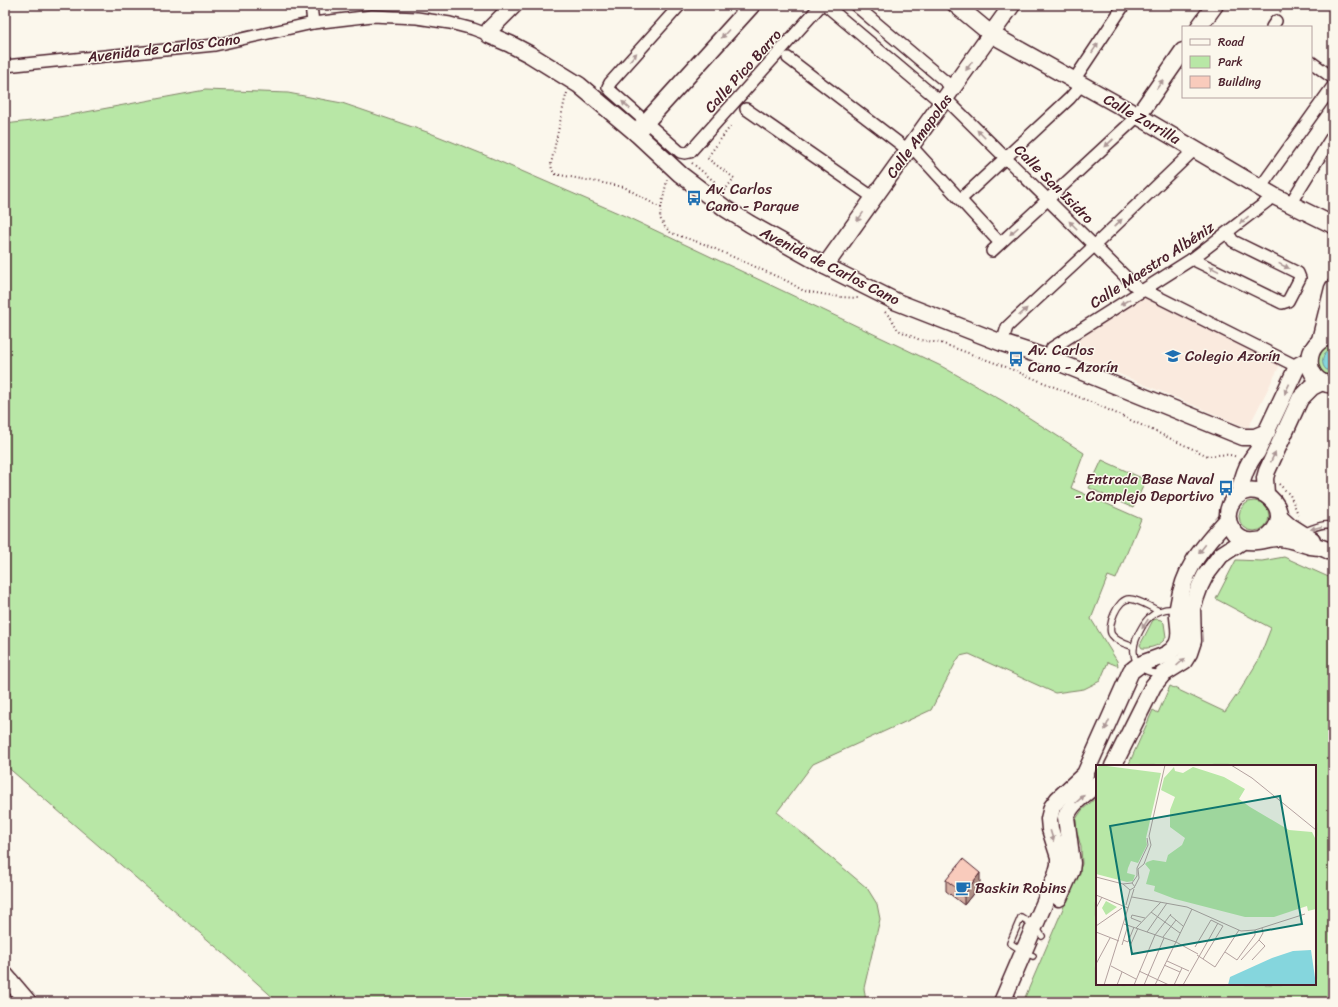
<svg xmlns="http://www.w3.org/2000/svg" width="1338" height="1007" viewBox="0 0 1338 1007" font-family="Sriracha,sans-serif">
	<rect width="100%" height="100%" fill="#fbf7ec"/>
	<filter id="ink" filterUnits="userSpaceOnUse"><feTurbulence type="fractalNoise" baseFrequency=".025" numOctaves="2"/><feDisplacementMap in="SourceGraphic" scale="8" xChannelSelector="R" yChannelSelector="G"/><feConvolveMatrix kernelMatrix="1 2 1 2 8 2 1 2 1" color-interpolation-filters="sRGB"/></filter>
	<g filter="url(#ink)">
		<polygon fill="#faeade" points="1144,294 1281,363 1248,428 1062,350 1062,346"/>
		<g fill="#b8e7a6" stroke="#818368">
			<polygon points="205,90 288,93 342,103 430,133 480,153 625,216 941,366 1003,401 1084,453 1071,488 1141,519 1116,579 1108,576 1091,619 1117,661 1118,666 1108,662 1100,681 1084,689 1055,693 969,654 960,656 956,662 931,710 813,764 777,812 867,888 877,904 880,919 864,988 866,1002 278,1002 237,965 5,765 5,124 48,119"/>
			<path d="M1333,343V378H1329L1319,371C1317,352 1314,351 1333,343Z"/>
			<polygon points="1102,460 1146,480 1133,508 1089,488"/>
			<circle cx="1254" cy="516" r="15"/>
			<polygon points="1284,557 1333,579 1333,1002 1023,1002 1082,864 1081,847 1076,829 1076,819 1082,810 1097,797 1097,984 1315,984 1315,766 1128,766 1153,710 1158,713 1170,686 1225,712 1241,689 1258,661 1271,628 1216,599 1236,560 1262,561"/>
			<path d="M1157,619L1161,620L1164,623L1166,637C1162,645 1150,649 1142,648L1140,645L1153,620Z"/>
		</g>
		<path fill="#85d6dd" stroke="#6d8d96" d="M1333,350V373H1332C1323,370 1320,362 1325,353Z"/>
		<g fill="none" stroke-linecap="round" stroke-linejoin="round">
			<g stroke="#4a1f2b" stroke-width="8">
				<g id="lane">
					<path d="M1303,532C1311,529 1324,522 1333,526"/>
					<path d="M1134,647C1126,644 1117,642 1112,635C1106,628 1118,597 1130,599C1140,600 1150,607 1159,611"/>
					<path d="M1161,674C1154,673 1143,672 1138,665C1135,661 1133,652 1134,647C1135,639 1144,621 1150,617C1158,610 1167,608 1176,609"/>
					<polyline points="1033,956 1024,952 1010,943 1021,917 1035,926 1042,936"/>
				</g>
			</g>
			<g stroke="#4a1f2b" stroke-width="14">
				<g id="street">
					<polyline points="311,5 313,23"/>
					<polyline points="680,5 610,83 608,87 611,91 680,152 685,153 690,152 821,5"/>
					<polyline points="855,5 953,88"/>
					<polyline points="829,8 942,103"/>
					<polyline points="1272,27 1276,21"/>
					<polyline points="788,58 908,150"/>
					<polyline points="1311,62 1333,78"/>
					<polyline points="5,66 215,45 313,23 372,16 417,18 450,23 473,29 489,35"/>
					<polyline points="1074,80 1124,5"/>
					<polyline points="945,98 1141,292"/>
					<polyline points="746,109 874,198"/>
					<polyline points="911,146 1000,243"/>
					<polyline points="1260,188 1333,86"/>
					<polyline points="961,199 1070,98 1081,85"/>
					<polyline points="1290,204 1333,135"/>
					<polyline points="992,251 1138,116"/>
					<polyline points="1192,259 1282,303 1288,301 1300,278 1298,273 1233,241 1228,233"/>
					<polyline points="1144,290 1298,367"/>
					<polyline points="1002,343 1007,327 1094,246 1194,150"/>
					<polyline points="1048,358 1052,348 1192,259 1274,196"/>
				</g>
			</g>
			<g stroke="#4a1f2b" stroke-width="19">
				<g id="secondary">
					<polyline points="514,5 490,29 489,35 510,44 529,54 579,85 636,133 680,174 726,209 750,224 825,266 897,302 1002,343 1048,358 1243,437 1255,437 1267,432"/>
					<polyline points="956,5 991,34 1138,116 1274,196 1333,225"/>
					<polyline points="1199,27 1215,5"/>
					<polyline points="1138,116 1183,51"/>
					<polyline points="636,133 752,5"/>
					<polyline points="825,266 1012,5"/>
					<path d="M1333,336C1302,340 1302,383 1333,385"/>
					<polyline points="1320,340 1333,288"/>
					<polyline points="1266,494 1265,478 1267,471 1300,399 1312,387 1322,382"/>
					<path d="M1239,495C1241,481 1247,463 1257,452L1296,369L1299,365L1309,360"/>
					<polyline points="1279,516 1290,526 1312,540"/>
					<path d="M1264,539C1306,513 1249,467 1230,505C1227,512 1227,521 1231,528C1234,533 1238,538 1244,540C1255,544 1266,538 1277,538C1288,538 1297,542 1307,545C1311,547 1315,546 1319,547C1324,548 1329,551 1333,553"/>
					<polyline points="1113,766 1153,686 1163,674 1184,661 1189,653 1193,641 1192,608 1200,586 1205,576 1221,555 1244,540"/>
					<path d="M1059,898L1071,871L1072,863L1066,817C1071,803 1086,793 1097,784"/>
					<polyline points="5,975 28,1002"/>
					<path d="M1002,1002L1056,876L1059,865V857L1050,829L1049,819L1052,807L1058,799L1085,774L1131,671C1133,670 1136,667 1138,666C1151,658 1170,658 1177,644C1183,633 1176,619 1178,607C1184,567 1201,549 1228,519"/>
				</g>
			</g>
			<g stroke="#4a1f2b" stroke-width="2" stroke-dasharray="1 3" stroke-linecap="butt">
				<polyline points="1280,12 1285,5"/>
				<polyline points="567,93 565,99 551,164 552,170 555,174 624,187 661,208 660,218 665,227 671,233 704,244 787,281 804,291 840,297 858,298"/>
				<polyline points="692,163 715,182"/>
				<polyline points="724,190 725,190 734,178 707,158 732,124"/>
				<polyline points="661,208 667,180"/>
				<path d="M885,312L891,318L898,330L920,340L941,343L1006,367L1098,405L1208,456C1218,455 1228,453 1237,457"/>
				<polyline points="1279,484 1290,495 1298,514"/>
			</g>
			<use href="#lane" stroke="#fbf7ec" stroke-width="5.5"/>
			<use href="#street" stroke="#fbf7ec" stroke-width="11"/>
			<use href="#secondary" stroke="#fbf7ec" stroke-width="16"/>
		</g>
		<polygon fill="#d6afa2" stroke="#4a1f2b" points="946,880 980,885 964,905 946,891"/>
		<polygon fill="#ae8e84" stroke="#4a1f2b" points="980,873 980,885 964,905 964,894"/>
		<polygon fill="#f9cbbc" stroke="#4a1f2b" points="963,859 980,873 964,894 946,880"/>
		<defs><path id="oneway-solid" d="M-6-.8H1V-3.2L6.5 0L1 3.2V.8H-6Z"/></defs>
		<g fill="#ab9695">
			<use href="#oneway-solid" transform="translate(725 34) rotate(132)"/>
			<use href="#oneway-solid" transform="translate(1095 48) rotate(-56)"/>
			<use href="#oneway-solid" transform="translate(633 57) rotate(-48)"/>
			<use href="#oneway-solid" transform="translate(969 66) rotate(125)"/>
			<use href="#oneway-solid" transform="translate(1160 84) rotate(-55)"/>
			<use href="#oneway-solid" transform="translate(626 105) rotate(-138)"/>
			<use href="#oneway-solid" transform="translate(981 134) rotate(-135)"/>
			<use href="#oneway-solid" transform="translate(1109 143) rotate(137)"/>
			<use href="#oneway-solid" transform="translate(860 217) rotate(126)"/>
			<use href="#oneway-solid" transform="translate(1244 220) rotate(141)"/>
			<use href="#oneway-solid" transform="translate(1118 223) rotate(-44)"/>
			<use href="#oneway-solid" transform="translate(1073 225) rotate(-135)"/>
			<use href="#oneway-solid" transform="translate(1014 231) rotate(138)"/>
			<use href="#oneway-solid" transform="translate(1284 266) rotate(26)"/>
			<use href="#oneway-solid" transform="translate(1214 269) rotate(-154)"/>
			<use href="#oneway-solid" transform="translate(1125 302) rotate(148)"/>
			<use href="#oneway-solid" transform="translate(1023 312) rotate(-43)"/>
			<use href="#oneway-solid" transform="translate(1287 389) rotate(115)"/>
			<use href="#oneway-solid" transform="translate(1273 457) rotate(-65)"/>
			<use href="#oneway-solid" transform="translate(1316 528) rotate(166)"/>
			<use href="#oneway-solid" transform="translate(1202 549) rotate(128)"/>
			<use href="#oneway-solid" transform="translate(1145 624) rotate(123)"/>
			<use href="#oneway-solid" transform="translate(1181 662) rotate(-42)"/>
			<use href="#oneway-solid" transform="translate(1107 725) rotate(114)"/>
			<use href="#oneway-solid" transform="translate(1080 799) rotate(-42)"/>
			<use href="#oneway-solid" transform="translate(1052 836) rotate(73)"/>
		</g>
	</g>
	<defs>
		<g id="bus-bare" transform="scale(1.2)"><path d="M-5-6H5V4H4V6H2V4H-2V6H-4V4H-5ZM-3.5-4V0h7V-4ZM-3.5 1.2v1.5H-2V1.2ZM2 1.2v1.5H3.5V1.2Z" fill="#1f6fb2" stroke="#fbf7ec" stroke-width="2.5" paint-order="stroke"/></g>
		<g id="school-bare" transform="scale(1.2)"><path d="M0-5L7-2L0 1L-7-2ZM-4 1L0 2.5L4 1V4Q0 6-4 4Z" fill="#1f6fb2" stroke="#fbf7ec" stroke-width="2.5" paint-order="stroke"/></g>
		<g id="cafe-bare" transform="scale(1.2)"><path d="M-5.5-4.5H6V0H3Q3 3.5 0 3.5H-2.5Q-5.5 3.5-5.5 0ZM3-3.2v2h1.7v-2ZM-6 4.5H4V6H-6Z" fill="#1f6fb2" stroke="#fbf7ec" stroke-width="2.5" paint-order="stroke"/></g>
	</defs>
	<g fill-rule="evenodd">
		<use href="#bus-bare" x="694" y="198"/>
		<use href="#school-bare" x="1173" y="356"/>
		<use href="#bus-bare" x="1016" y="359"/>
		<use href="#bus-bare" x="1226" y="488"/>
		<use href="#cafe-bare" x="963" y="888"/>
	</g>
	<g text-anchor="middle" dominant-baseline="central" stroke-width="3" stroke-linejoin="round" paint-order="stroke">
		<g font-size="15" fill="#4a1f2b" stroke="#fbf7ec">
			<text transform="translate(164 48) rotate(-7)">Avenida de Carlos Cano</text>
			<text transform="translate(743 71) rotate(-48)">Calle Pico Barro</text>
			<text transform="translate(1142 119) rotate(30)">Calle Zorrilla</text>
			<text transform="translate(919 136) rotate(-54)">Calle Amapolas</text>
			<text transform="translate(1054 184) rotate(45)">Calle San Isidro</text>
			<text transform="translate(1152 265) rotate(-33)">Calle Maestro Albéniz</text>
			<text transform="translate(830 266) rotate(27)">Avenida de Carlos Cano</text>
		</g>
		<g font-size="15" fill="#4a1f2b" stroke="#fbf7ec" text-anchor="start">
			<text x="706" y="189">Av. Carlos<tspan x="706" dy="17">Cano - Parque</tspan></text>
			<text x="1028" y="350">Av. Carlos<tspan x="1028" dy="17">Cano - Azorín</tspan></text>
			<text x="1185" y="356">Colegio Azorín</text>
			<text x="1214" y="479" text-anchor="end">Entrada Base Naval<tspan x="1214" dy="17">- Complejo Deportivo</tspan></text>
			<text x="975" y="888">Baskin Robins</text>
		</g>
	</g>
	<g transform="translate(1096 765)">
		<rect width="220" height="220" fill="#fbf7ec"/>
		<path d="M3,0L65,8L50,73L51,80L42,98L35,96L32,103L31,108L39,110L37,116L31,117L0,109V6ZM78,2L79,6L87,8L97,2L128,12L149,24L143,34L154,42L193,65L216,67L220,75V144L212,146L211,141L178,152H149L79,134L58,126L59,121L50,119L54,105L49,99L51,97L57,95L70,97L72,90L86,80L89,73L74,62V45L79,32L65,25L68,13ZM10,136L21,142L10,150L6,143Z" fill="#b8e7a6"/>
		<path d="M215,185L220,220H132L134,212L176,193L197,186Z" fill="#85d6dd"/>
		<path fill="none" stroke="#b4a19f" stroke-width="1" d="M135,0L156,13L220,65M0,112L27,119L34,125L39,122L36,118L27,119M36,118L41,111V103L52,80L51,73M39,121L43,113L42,104L48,99L55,80L53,71L69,0M0,130L32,143M36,132L91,142L145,166L159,165L209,149M30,140L34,125M0,143L6,132M55,147L84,168M74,150L87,161M45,157L35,153L36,150L49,153M28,159L80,177L102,189M0,161L26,143M40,163L65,137M0,167L23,176M51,167L71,138M67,172L80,155M27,175L32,177L38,162M26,180L32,160M34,181L42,163M99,182L115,155L127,161L107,194M129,187L141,195L159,170V165M101,190L119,202L143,165M145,195L163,175L167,168L166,163M156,195L169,181L163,175M71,196L93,206M0,199L14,173M68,200L84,207M15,201L40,214M43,206L73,220M8,220L38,124M21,220L26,207M38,220L59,170L75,149M48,220L68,173M59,220L96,144M78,220L86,203M87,220L122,158"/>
		<path fill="#0f766e" fill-opacity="0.15" stroke="#0f766e" stroke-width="2" d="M184,31L206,159L36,189L14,61Z"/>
		<rect width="220" height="220" fill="none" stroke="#4a1f2b" stroke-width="2"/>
	</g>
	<rect width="1338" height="1007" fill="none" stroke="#fbf7ec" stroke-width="20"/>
	<rect x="10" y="10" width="1318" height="987" fill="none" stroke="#4a1f2b" stroke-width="1.5" filter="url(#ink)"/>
	<rect x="1182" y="26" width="130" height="72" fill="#fbf7ec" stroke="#b4a19f"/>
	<rect x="1190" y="39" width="20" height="6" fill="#fbf7ec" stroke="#b4a19f"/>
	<text x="1218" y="46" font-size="12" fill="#4a1f2b">Road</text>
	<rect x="1190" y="56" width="20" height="12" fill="#b8e7a6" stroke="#b4a19f"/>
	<text x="1218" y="66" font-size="12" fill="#4a1f2b">Park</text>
	<rect x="1190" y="76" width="20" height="12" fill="#f9cbbc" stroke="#b4a19f"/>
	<text x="1218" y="86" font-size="12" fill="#4a1f2b">Building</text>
</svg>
